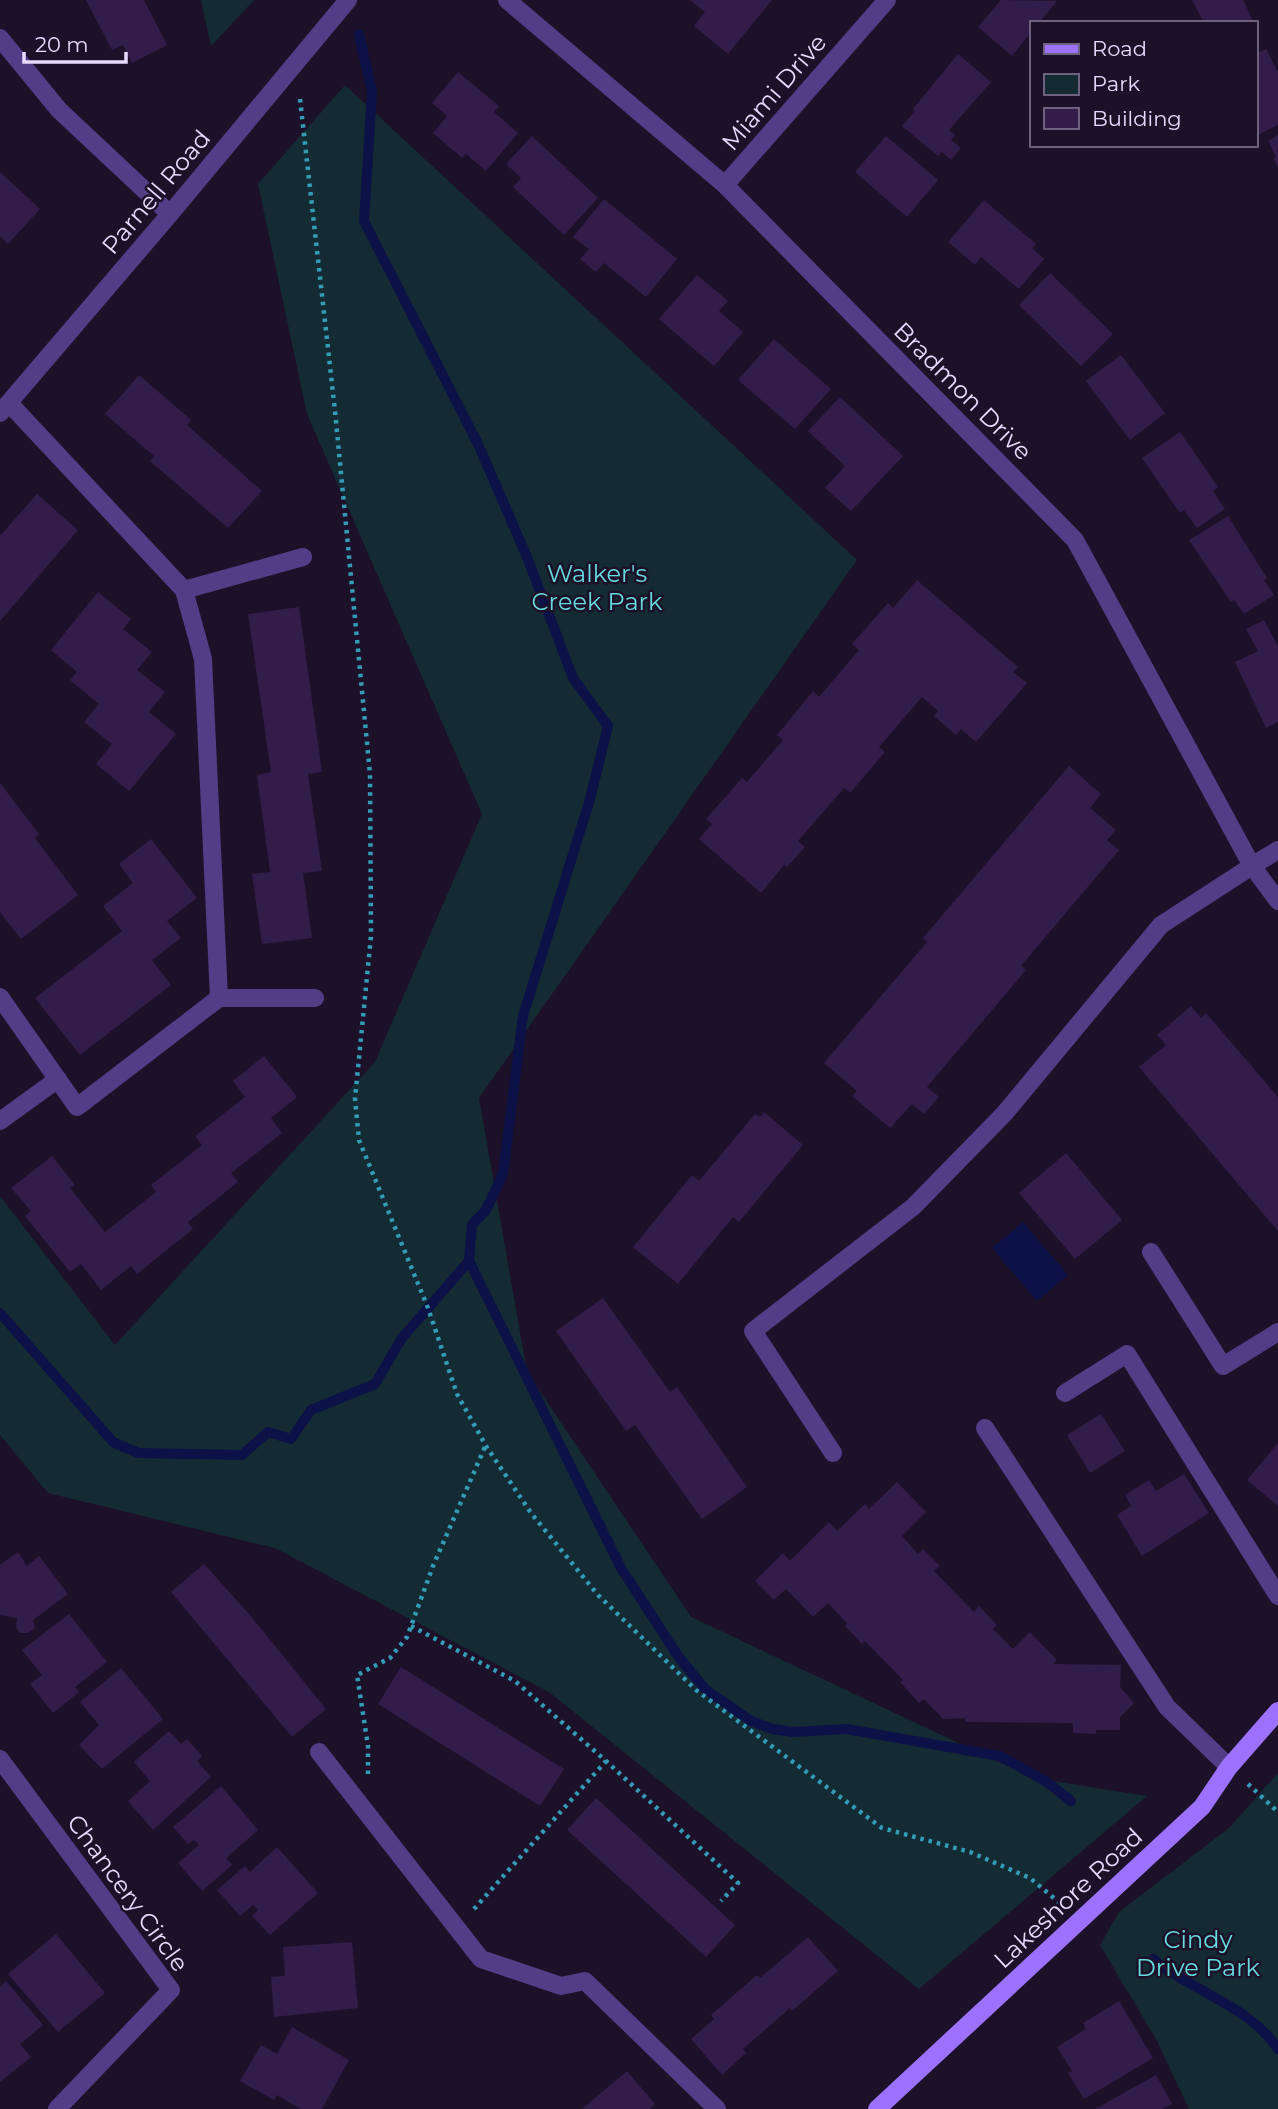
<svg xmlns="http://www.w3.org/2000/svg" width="1278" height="2109" viewBox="0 0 1278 2109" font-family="Montserrat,sans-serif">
	<rect width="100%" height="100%" fill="#1c1129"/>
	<g fill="#142b33">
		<polygon points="201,0 254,0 211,46"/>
		<polygon points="345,85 857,560 479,1098 527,1372 691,1617 1033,1778 1147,1796 919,1989 549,1692 275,1548 48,1493 0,1435 0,1196 115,1345 375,1062 482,814 307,414 258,184"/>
		<polygon points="1278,1773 1278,2109 1189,2109 1156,2039 1100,1945 1119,1912 1229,1828"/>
	</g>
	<polygon fill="#0c1147" points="1023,1222 1068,1275 1037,1301 992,1248"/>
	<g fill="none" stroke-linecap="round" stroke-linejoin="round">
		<g stroke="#0c1147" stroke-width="10">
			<polyline points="359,34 372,92 364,221 478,444 527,557 573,678 608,726 590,799 523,1016 503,1174 486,1210 472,1225 469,1261 621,1568 678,1656 705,1689 751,1721 772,1729 794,1732 846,1729 1000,1756 1047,1782 1071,1801"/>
			<polyline points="0,1313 114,1443 139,1453 242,1455 268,1432 291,1439 311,1410 375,1384 402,1338 469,1261"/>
			<path d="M1153,1959C1194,1993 1247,2004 1278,2049"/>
		</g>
	</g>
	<g fill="#321d4a">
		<polygon points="86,0 144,0 167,45 132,63 123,45 112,50"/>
		<polygon points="690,0 772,0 728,54 694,26 705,12"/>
		<polygon points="1001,0 1057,1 1039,23 1031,23 1031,32 1012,56 978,27"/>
		<polygon points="1192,0 1243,0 1254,23 1204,23"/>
		<polygon points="1266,49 1278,72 1278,125 1258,135 1255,130 1255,54"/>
		<polygon points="958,54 991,82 949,130 955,135 951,140 961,148 951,160 942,152 938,156 902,126 915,111 913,109"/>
		<polygon points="458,72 499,106 494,112 518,133 486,171 466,154 462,158 433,133 447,116 432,103"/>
		<polygon points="1278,135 1278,167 1273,158 1276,157 1268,141"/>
		<polygon points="532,136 598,198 564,235 513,187 521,178 506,164"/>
		<polygon points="886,136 938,180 907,217 855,172"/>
		<polygon points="0,172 40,209 8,244 0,236"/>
		<polygon points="604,199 677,259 646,297 604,263 596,272 580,259 589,249 573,237"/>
		<polygon points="984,200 1036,244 1032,248 1044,259 1019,289 981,257 975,265 948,242"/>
		<polygon points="1050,273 1113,334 1081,366 1019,305"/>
		<polygon points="697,275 728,301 719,311 743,332 714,366 659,319"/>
		<polygon points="774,339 831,389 795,429 738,380"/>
		<polygon points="1121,355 1165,413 1130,440 1086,381"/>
		<polygon points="139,375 191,420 187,425 262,491 228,528 150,461 154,456 105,414"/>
		<polygon points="840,397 903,456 851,511 825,488 845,466 808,431"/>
		<polygon points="1180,432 1218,487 1213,491 1225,509 1197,528 1184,510 1180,513 1142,458"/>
		<polygon points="37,494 78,530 0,621 0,536"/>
		<polygon points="1228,516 1267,578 1264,580 1274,595 1244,614 1234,600 1231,602 1189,540"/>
		<polygon points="917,580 1018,667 1013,672 1027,683 976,742 961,729 956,735 934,716 938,711 922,697 879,747 885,752 850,793 844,788 798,841 805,847 787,867 784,865 761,893 699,839 712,824 706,819 742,778 747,782 783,740 777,735 813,691 819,697 859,650 852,644 888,603 893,608"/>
		<polygon points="98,592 131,619 123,629 152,652 137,670 165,692 149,712 176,734 129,791 96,764 112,744 84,722 99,704 70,680 77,672 51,650"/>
		<polygon points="299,607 322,772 308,774 322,871 303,873 312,938 262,944 252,874 270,872 257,775 271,772 248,614"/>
		<polygon points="1264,620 1278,646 1278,722 1266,728 1235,662 1258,651 1246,629"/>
		<polygon points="1069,766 1101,794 1090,808 1116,830 1107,840 1119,850 1021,966 1026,970 927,1087 939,1097 924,1114 912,1104 890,1128 852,1096 857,1091 824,1063 927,942 923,938"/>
		<polygon points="0,783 39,834 35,838 78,895 21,939 0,912"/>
		<polygon points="151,839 197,898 167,921 181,938 152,960 171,985 80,1055 35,998 122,931 103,906 133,883 119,864"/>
		<polygon points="1191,1006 1201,1018 1206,1013 1278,1097 1278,1231 1139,1067 1166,1045 1157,1035"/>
		<polygon points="264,1056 297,1097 271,1118 282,1133 231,1173 238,1182 188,1222 193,1229 137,1274 131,1266 101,1290 81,1264 70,1272 25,1216 31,1211 11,1188 52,1156 75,1185 70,1188 105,1232 156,1192 151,1185 202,1145 195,1136 245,1097 233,1081"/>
		<polygon points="764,1112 803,1145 739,1222 733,1217 678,1284 633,1247 692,1175 699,1181 755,1114 760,1117"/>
		<polygon points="1066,1153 1122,1220 1075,1259 1019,1193"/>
		<polygon points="603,1298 670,1392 677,1387 747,1487 702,1519 635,1425 626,1431 556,1331"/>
		<polygon points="1101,1414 1125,1451 1090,1473 1067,1435"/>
		<polygon points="1278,1443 1278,1506 1247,1480"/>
		<polygon points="1184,1474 1209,1513 1142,1556 1117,1515 1131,1506 1125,1495 1149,1480 1156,1491"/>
		<polygon points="897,1482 926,1512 902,1536 918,1554 923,1549 940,1566 934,1571 974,1612 979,1606 997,1625 993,1629 1013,1649 1030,1632 1057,1660 1053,1664 1121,1665 1120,1687 1134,1703 1120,1717 1120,1730 1096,1730 1096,1734 1073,1733 1073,1723 965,1722 965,1718 943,1719 924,1699 919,1703 900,1682 903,1680 865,1641 862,1644 845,1626 847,1623 828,1603 813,1617 786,1589 774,1600 755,1581 783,1553 790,1561 829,1522 837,1531 865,1504 869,1509"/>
		<polygon points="18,1552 27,1566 39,1556 68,1594 33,1620 35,1628 28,1633 20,1633 16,1627 17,1618 0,1615 0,1565"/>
		<polygon points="204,1564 250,1615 326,1709 292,1737 171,1592"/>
		<polygon points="69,1614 107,1662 75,1687 79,1692 53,1713 30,1684 42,1675 22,1650"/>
		<polygon points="401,1667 564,1769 540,1806 378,1704"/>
		<polygon points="121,1668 163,1719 102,1769 79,1745 99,1725 80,1702"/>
		<polygon points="169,1731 181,1744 187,1739 202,1756 197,1761 211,1777 153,1830 128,1801 150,1781 134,1762"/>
		<polygon points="221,1786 258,1830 226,1858 232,1865 202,1891 178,1863 199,1845 194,1840 188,1844 173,1827"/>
		<polygon points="596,1798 735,1925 706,1957 567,1830"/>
		<polygon points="277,1847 318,1893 270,1935 252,1916 258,1910 253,1905 240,1916 217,1890 245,1866 250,1872"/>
		<polygon points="56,1934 105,1993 58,2032 8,1974"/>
		<polygon points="808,1937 838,1971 792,2011 790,2008 743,2049 746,2053 722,2075 691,2039 714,2019 711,2015 757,1975 760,1978"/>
		<polygon points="352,1942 358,2008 274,2017 271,1977 285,1976 283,1947"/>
		<polygon points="6,1981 43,2025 20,2044 31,2057 0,2082 0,1987"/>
		<polygon points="1119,2001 1153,2058 1084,2099 1068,2073 1072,2071 1057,2047 1086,2029 1083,2023"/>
		<polygon points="292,2027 349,2060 322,2109 301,2109 277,2095 274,2100 240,2081 261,2045 277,2054"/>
		<polygon points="627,2071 655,2104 650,2109 582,2109"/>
		<polygon points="1156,2075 1172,2104 1162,2109 1095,2109"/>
	</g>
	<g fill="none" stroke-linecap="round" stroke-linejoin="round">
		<g stroke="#339cb9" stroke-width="4.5" stroke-dasharray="3.5 5" stroke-linecap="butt">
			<polyline points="300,99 335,411 370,774 371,936 355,1099 359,1140 428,1308 457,1394 486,1446 531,1513 598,1595 696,1690 882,1828 970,1852 1030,1878 1061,1904"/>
			<polyline points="411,1626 515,1681 606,1761 738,1883 721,1901"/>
			<polyline points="368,1774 368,1746 357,1675 390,1658 407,1637 433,1566 485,1447"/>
			<polyline points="1248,1784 1278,1812"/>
			<polyline points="474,1909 606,1761"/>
		</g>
		<g stroke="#543d87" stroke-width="18">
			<polyline points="184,590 303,557"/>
			<polyline points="0,997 77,1107 219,998 203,659 184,590 9,403"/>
			<polyline points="219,998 315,998"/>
			<polyline points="0,1121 58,1079"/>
			<polyline points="1151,1252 1223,1366 1278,1332"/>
			<polyline points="1065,1393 1127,1354 1278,1596"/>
			<polyline points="985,1428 1167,1707 1229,1767"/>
			<polyline points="833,1453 753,1331 913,1207 1004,1114 1161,925 1252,866"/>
			<polyline points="319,1752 481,1959 561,1986 585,1981 717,2109"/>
		</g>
		<g stroke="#543d87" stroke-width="18">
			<polyline points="507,0 725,185 1075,540 1252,866 1278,901"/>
			<polyline points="725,185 887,0"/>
			<polyline points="1252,866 1278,850"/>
			<polyline points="0,1759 171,1990 57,2109"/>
		</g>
		<g stroke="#543d87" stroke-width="18">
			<polyline points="0,38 59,110 170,214"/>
			<polyline points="0,413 170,214 348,0"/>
		</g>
		<polyline stroke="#9c72fc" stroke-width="18" points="877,2109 1202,1807 1229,1767 1278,1711"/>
	</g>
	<g text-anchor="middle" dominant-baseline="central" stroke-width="5" stroke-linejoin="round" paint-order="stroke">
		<g font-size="24" fill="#e8d9fe" stroke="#1c1129">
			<text transform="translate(774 92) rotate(-49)">Miami Drive</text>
			<text transform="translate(156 192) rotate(-50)">Parnell Road</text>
			<text transform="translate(963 391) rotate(45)">Bradmon Drive</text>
			<text transform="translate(128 1893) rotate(54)">Chancery Circle</text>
			<text transform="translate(1068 1898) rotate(-43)">Lakeshore Road</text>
		</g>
		<g font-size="24" fill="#65dbde" stroke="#1c1129">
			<text x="597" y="573">Walker's<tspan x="597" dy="28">Creek Park</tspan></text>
			<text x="1198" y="1939">Cindy<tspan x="1198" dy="28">Drive Park</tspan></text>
		</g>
	</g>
	<rect x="1030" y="21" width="228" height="126" fill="#1c1129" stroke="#6e617e" stroke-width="2"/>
	<rect x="1044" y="44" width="35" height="10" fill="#9c72fc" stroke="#6e617e" stroke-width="2"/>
	<text x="1092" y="56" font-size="21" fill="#e8d9fe">Road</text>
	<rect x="1044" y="74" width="35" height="21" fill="#142b33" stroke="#6e617e" stroke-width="2"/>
	<text x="1092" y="91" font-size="21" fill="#e8d9fe">Park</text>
	<rect x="1044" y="108" width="35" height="21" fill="#321d4a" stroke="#6e617e" stroke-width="2"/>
	<text x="1092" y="126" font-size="21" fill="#e8d9fe">Building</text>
	<path d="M24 52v10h102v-10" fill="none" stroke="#e8d9fe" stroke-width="3.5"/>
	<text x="35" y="52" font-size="21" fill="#e8d9fe" stroke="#1c1129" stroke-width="5" paint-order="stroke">20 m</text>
</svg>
